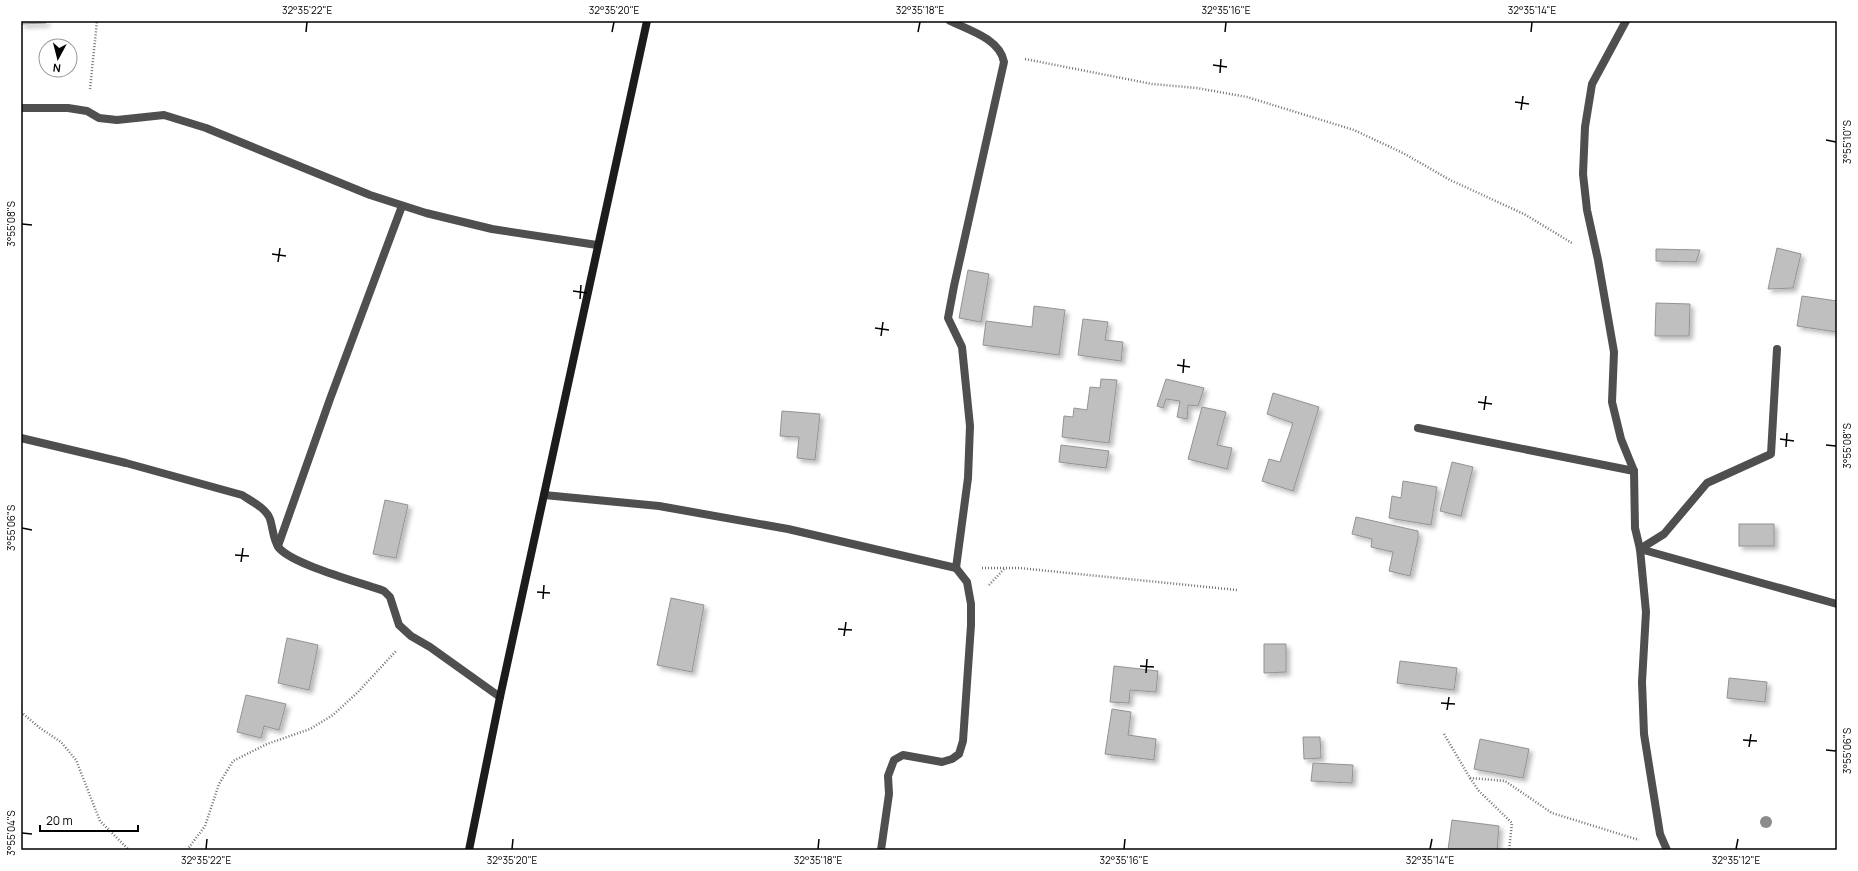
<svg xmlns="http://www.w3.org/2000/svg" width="1858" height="871" viewBox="0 0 1858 871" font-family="Manrope,sans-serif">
	<defs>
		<filter id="shadow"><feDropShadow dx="3.5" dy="3.5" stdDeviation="2" flood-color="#0004"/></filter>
	</defs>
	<rect width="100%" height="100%" fill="#fff"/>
	<g fill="#bfbfbf" stroke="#939393" filter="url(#shadow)">
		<polygon points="21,21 47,21 46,23 21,24"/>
		<polygon points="1777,248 1801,254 1793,288 1768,289"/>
		<polygon points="1656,249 1700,250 1696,262 1656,261"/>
		<polygon points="968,270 989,274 981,322 959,318"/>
		<polygon points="1802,296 1837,301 1837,332 1797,326"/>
		<polygon points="1656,303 1690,304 1689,336 1655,336"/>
		<polygon points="1034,306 1065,310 1059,355 983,345 986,321 1032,327"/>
		<polygon points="1083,319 1108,322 1105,340 1123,342 1121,361 1078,355"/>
		<polygon points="1101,379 1117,380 1109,443 1062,437 1064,416 1073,417 1074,408 1087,410 1090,387 1100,388"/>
		<polygon points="1166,379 1204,388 1198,406 1188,405 1187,419 1177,417 1180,401 1166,399 1163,408 1157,406"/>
		<polygon points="1273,393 1319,407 1293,491 1262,481 1269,459 1280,462 1293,423 1267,414"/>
		<polygon points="1202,407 1226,412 1217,445 1232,448 1227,469 1188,459"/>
		<polygon points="782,411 820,414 815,460 797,458 799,437 780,436"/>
		<polygon points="1061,445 1109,451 1106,468 1059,462"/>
		<polygon points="1452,462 1473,467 1461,516 1440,511"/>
		<polygon points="1403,481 1437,487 1431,525 1389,518 1392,496 1401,498"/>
		<polygon points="385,500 408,505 396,558 373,554"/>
		<polygon points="1356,517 1418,531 1418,538 1410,576 1389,571 1393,552 1371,547 1372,539 1352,534"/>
		<rect x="1739" y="524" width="35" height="22"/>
		<polygon points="671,598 704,605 692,672 657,665"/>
		<polygon points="287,638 318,645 309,690 278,683"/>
		<polygon points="1264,644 1286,644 1286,672 1264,673"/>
		<polygon points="1400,661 1457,668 1454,690 1397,683"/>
		<polygon points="1114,666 1158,671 1156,692 1130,690 1129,703 1110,702"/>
		<polygon points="1729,678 1767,682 1765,702 1727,698"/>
		<polygon points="246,695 286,704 279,730 264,726 261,738 237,732"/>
		<polygon points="1112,709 1131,712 1128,735 1156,739 1154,760 1105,754"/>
		<polygon points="1303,737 1320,737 1321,758 1304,759"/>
		<polygon points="1480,739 1529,749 1523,778 1474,769"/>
		<polygon points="1313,763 1353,765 1352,783 1311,781"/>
		<polygon points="1452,820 1499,826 1497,850 1448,850"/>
	</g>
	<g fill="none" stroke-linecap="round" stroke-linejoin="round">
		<g stroke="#717171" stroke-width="2.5" stroke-dasharray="1 2" stroke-linecap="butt">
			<polyline points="1025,59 1152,84 1197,88 1247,97 1354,130 1403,153 1450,180 1524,214 1572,243"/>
			<polyline points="90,89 97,21"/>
			<polyline points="982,568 1019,568 1237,590"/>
			<polyline points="989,585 1005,568"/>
			<polyline points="21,712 40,728 61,742 76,760 100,821 129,850"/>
			<polyline points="1444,734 1470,778 1505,781 1552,813 1639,840"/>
			<polyline points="1470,778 1479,791 1512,823 1509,850"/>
			<polyline points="187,850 205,826 219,784 233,761 267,744 310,729 333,715 358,692 396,651"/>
		</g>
		<g stroke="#4f4f4f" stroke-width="8">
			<polyline points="1418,428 1634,471"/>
			<polyline points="1640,549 1664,534 1707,483 1771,454 1777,349"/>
			<polyline points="1640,549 1837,604"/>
		</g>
		<g stroke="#4f4f4f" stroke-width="8">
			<path d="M950,21C969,30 1000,39 1004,62L954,286L948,318L962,347L970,426L968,478L956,568"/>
			<polyline points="1626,21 1592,84 1585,127 1583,174 1587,210 1598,260 1614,352 1612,402 1621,439 1634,471 1635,528 1640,549 1646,612 1642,682 1644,734 1660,834 1667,850"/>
			<polyline points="21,108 68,108 87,111 99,118 117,120 164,115 206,128 370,195 426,213 492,229 597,245"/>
			<path d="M21,438L126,463L242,495C251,501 266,508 270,519C273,528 273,540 279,548C294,565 359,582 384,591L390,597L399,625L411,636L430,647L500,697"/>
			<polyline points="544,495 659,506 788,529 956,568 967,582 971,604 971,625 963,741 959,754 952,759 942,762 903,755 894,760 888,776 889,794 881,850"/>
			<polyline points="278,546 330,399 402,206"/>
		</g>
		<polyline stroke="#1c1c1c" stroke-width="8" points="469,850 500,697 647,21"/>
	</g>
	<circle fill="#8c8c8c" cx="1766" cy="822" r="6"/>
	<path fill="none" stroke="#000" stroke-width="1.5" d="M306,32L307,22M612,32L614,22M918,32L920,22M1225,32L1226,22M1531,32L1532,22M1213,65L1227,67M1220,73L1221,59M1515,102L1529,104M1521,110L1523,96M1826,140L1836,142M22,224L32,225M272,254L286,256M278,262L280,248M573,291L587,293M580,299L581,285M875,328L889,330M881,336L883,322M1177,365L1190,367M1183,373L1184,359M1478,402L1492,404M1484,410L1486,396M1780,439L1794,441M1826,445L1836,446M1786,447L1787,433M22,528L32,530M235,555L249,556M241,562L243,548M537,592L550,593M543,599L544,585M838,629L852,630M844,636L846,622M1140,666L1154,667M1146,673L1147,659M1441,703L1455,704M1447,710L1449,697M1743,740L1757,741M1749,747L1751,734M1826,750L1836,751M22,833L32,834M206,849L207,839M512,849L513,839M818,849L819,839M1124,849L1125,839M1430,849L1432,839M1736,849L1738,839"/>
	<rect width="1858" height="871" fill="none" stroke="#ffffff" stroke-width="44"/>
	<g transform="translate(58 58) rotate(187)"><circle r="19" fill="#ffffff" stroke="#999999"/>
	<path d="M0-3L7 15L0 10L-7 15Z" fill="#000000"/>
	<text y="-6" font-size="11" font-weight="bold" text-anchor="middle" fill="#000000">N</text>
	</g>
	<path d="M40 825v6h98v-6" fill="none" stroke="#000000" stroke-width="2"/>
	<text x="46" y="825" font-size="12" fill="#000000" stroke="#ffffff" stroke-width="3" paint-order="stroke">20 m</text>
	<rect x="22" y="22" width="1814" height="827" fill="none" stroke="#000" stroke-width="1.5"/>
	<g font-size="10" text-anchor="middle" fill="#000">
		<text x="307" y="14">32°35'22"E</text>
		<text x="614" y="14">32°35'20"E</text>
		<text x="920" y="14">32°35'18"E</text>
		<text x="1226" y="14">32°35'16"E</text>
		<text x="1532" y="14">32°35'14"E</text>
		<text transform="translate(1847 142) rotate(-90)" y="4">3°55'10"S</text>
		<text transform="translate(11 224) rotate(-90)" y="4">3°55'08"S</text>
		<text transform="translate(1847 446) rotate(-90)" y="4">3°55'08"S</text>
		<text transform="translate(11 528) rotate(-90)" y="4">3°55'06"S</text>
		<text transform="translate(1847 751) rotate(-90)" y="4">3°55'06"S</text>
		<text transform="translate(11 833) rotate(-90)" y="4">3°55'04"S</text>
		<text x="206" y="864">32°35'22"E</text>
		<text x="512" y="864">32°35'20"E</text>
		<text x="818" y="864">32°35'18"E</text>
		<text x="1124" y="864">32°35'16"E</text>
		<text x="1430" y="864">32°35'14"E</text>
		<text x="1736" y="864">32°35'12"E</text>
	</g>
</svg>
